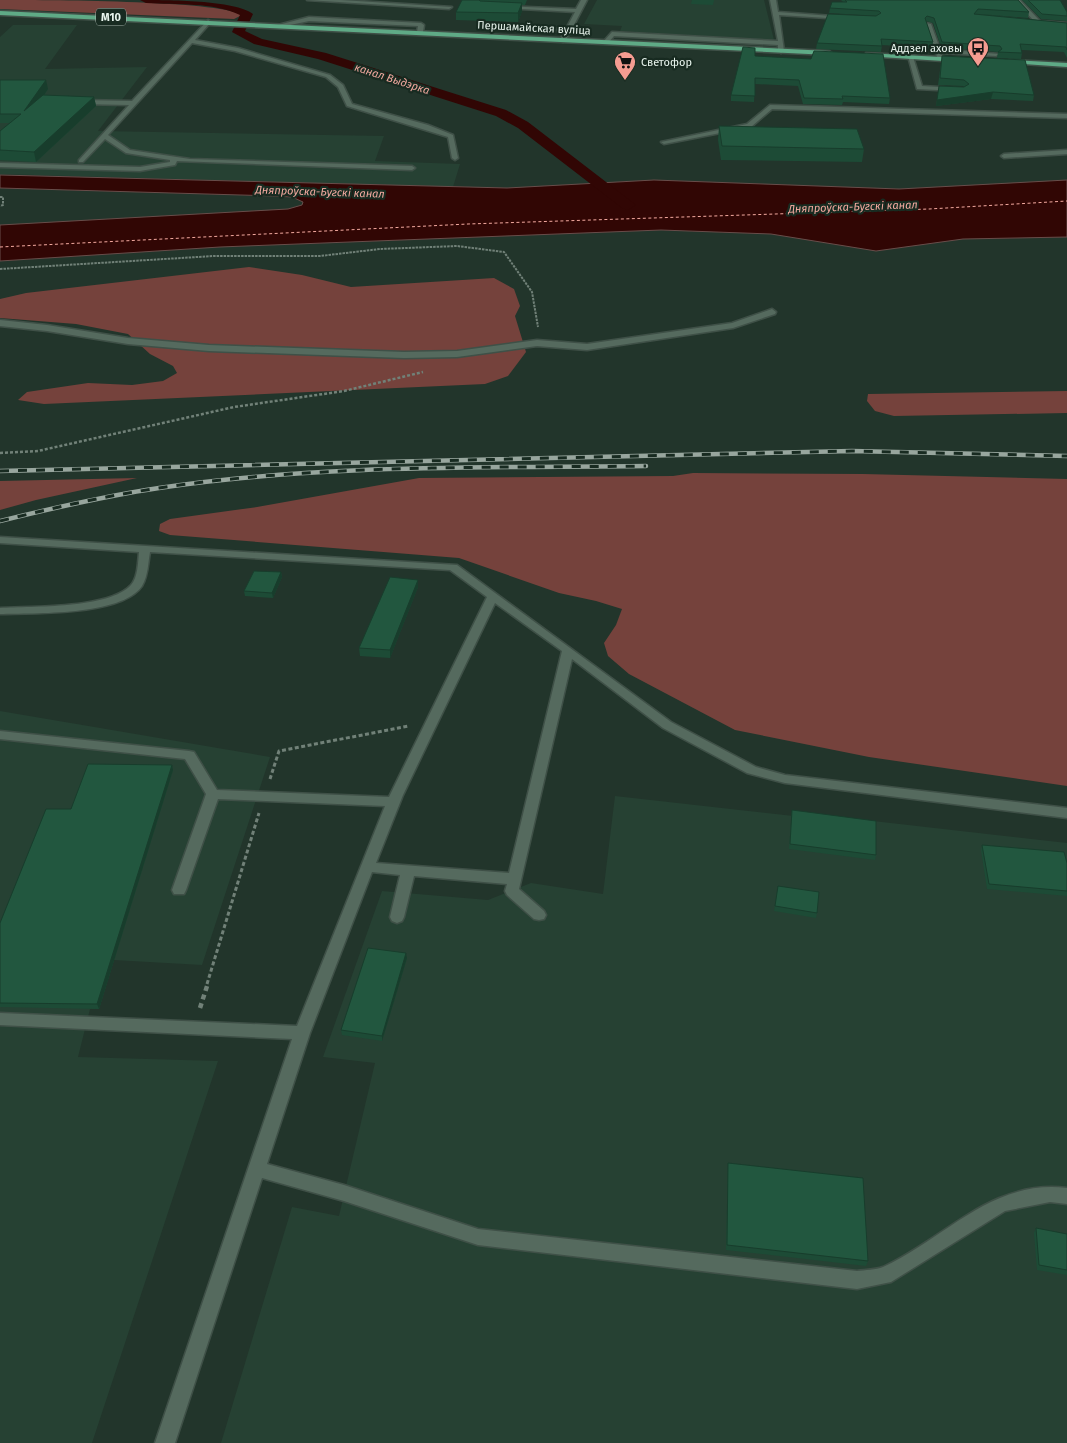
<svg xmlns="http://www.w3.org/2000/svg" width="1067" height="1443" viewBox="0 0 1067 1443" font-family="'Fira Sans',sans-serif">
	<rect width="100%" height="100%" fill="#22352b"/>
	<g fill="#264133">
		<polygon points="597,0 764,0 774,40 620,31 622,26 584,24"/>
		<polygon points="13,25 77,25 45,69 147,67 98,131 384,136 375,161 460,164 453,187 0,174 0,37"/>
		<polygon points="0,711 270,757 202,965 114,960 99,1009 90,1009 78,1057 218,1061 92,1443 0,1443"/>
		<polygon points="615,796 874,825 873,821 1067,843 1067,1443 221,1443 292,1207 339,1216 375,1063 323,1057 382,891 488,900 531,883 603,894"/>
	</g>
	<g fill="#75423c">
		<path d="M0,0C40,0 217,0 242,15L234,19L0,9Z"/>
		<polygon points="249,267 302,275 351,287 494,278 514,289 520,306 515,316 526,352 508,376 485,384 44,404 18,400 27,392 88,383 132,385 163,381 177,373 173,366 150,354 128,334 76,324 0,318 0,299 26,293"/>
		<polygon points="1067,391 1067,413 894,416 875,411 867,401 868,394"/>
		<polygon points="693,473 863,474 1067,479 1067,786 869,757 735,730 629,674 608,656 604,643 616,625 622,609 596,601 559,593 459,558 170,535 159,531 160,524 170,519 257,507 419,478 673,476"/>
		<polygon points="137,478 36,500 0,510 0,481"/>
	</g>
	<polygon fill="#310604" stroke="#684d4a" points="0,175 507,188 654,180 899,189 1067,180 1067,237 963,239 876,251 771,234 661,230 220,247 0,261 0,225 288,209 302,205 303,202 292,197 275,196 0,188"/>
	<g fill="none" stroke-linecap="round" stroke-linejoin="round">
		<path fill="#310604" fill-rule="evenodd" d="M140,0C165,0 236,0 253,14L245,31L262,39L326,53L506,110L528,122L636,205L628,210L622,208L518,128L496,116L318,59L254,44L232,32L240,15C213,2 176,5 146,3Z"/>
		<polyline stroke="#f4aaa0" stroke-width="1" stroke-dasharray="3 2.5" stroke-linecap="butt" points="0,247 468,224 929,209 1067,201"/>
		<g stroke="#3f5047" stroke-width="3">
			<g id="minor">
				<polygon points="307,0 341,0 452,7 449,9"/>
				<polygon points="581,0 587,0 566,40 563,42 560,40 564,32 521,29 524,27 566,29 575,12 502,8 505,6 576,9"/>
				<polygon points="770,0 776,0 778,12 846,17 843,19 779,15 784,51 781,53 778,51 778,45 614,36 608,43 603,42 612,32 778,41"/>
				<polygon points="1014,0 1020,0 1040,21 1067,23 1067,27 1036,23"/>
				<polygon points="309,17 421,23 424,25 423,32 420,34 417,32 418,26 309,21 281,27 278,25"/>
				<polygon points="208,20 211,22 195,40 238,48 330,75 343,85 352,104 428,125 453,135 458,158 455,160 452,158 448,137 347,106 338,87 326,77 235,51 192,43 108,135 130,150 190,159 412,166 415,168 412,170 177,161 175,165 140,171 0,167 0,163 140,167 170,162 170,160 126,153 105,139 83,162 79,162 79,160 129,105 79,104 76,102 79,100 132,101"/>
				<polygon points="926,23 931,24 940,49 999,54 996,56 941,53 943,59 938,60"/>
				<polygon points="908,56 913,57 922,86 955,88 957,91 917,89"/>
				<polygon points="770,105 1067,114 1067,118 772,109 751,127 664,144 661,142 747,124"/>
				<polygon points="1067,150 1067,154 1004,158 1001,156 1004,154"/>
				<polygon points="772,309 776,312 775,314 733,328 587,350 537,346 457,357 404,358 209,351 128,344 47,331 0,326 0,320 47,325 128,338 209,345 404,352 457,351 537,340 587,344 732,323"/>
				<path d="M0,537L457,565L671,722L756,767L785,775L1067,808V818L785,783L747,773L663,728L572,659L519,889L544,911L546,915L544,919L539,920L534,919L507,895L505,891L507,884L414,876L404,917L402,921L397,923L392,921L390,917L400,875L372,872L310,1033L267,1164L344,1185L478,1229L857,1271C865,1270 876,1270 883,1267C946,1238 991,1179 1067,1188V1204L1050,1202L1005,1211L891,1282L857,1289L478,1245L344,1201L262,1178L175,1443H155L292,1039L0,1025V1013L297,1026L385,806L218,799L186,890L184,894H174L172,890L206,794L185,759L0,739V731L189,751L194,752L217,790L389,797L487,597L450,570L150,552C148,563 148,576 142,586C122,616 33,613 0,614V608C32,606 109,609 131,585C138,577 138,562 139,552L0,543ZM495,603L562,651L509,873L376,863L403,795Z"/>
			</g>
		</g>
		<g stroke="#3f5047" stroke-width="3">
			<g id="major">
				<polygon points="0,11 829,51 832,53 829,55 0,15"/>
				<polygon points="866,53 959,58 962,60 959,62 864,56"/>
				<polygon points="1009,60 1067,63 1067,67 1007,63"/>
			</g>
		</g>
		<g stroke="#718178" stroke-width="2" stroke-dasharray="2.5 1" stroke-linecap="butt">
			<polyline points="0,197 3,197 3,205 0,206"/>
			<polyline points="0,269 214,256 320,256 380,249 457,246 504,252 532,292 538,327"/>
		</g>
		<polyline stroke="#718178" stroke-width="2.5" stroke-dasharray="3 2" stroke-linecap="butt" points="0,453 38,451 234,407 344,391 423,372"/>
		<g stroke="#718178" stroke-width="3" stroke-dasharray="4 2.5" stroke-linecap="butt">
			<polyline points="270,779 279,751 409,726"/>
			<polyline points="207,984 259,813"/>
		</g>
		<polyline stroke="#718178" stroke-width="4.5" stroke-dasharray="5 4" stroke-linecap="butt" points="200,1008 208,983"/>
		<use href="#minor" fill="#556a5e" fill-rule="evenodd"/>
		<use href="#major" fill="#5faa86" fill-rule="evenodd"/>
		<g stroke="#98a69e" stroke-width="4.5">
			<g id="rail">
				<polyline points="0,471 852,451 1067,456"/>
				<path d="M0,521C53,508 105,496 159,488C320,464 484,468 646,466"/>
			</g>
		</g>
		<use href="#rail" stroke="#182b21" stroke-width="3" stroke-dasharray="9" stroke-linecap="butt"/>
	</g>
	<g fill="#1d4b36">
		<polygon points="462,0 527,0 525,5 522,5 522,11 518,22 456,20 456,12"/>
		<polygon points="692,0 714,0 713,5 691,4"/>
		<polygon points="841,0 1018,0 1029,12 1028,18 981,14 1067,23 1067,58 1064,52 1022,50 1022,53 1021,59 997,58 998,52 941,47 933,23 926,21 933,42 932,48 882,45 881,52 816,49 817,43 876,16 829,13 830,8 843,2"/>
		<polygon points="1022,0 1060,0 1067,12 1067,21 1041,19"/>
		<polygon points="755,56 890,98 889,104 843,102 842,105 803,104 798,86 755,84 754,102 731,101 731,95"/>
		<polygon points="941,63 1034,95 1033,101 991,99 936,106 938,92 964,87 963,86 938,85"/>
		<polygon points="0,80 48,89 44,95 94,97 96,106 36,162 0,160 0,131 10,123 0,123"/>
		<polygon points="719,126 864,149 862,162 721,160 718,140"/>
		<polygon points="281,572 282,577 273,598 245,596 244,591"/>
		<polygon points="418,580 418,587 390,658 360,656 359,648"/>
		<polygon points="172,765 173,770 99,1009 0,1007 0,923 71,809"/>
		<polygon points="792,810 876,855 875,860 789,849"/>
		<polygon points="982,845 1067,863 1067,896 987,889 981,850"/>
		<polygon points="778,886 817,913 816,918 774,911"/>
		<polygon points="407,958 382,1041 342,1035 341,1030"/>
		<polygon points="728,1163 868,1261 866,1266 726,1250 728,1168"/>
		<polygon points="1036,1228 1067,1234 1067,1275 1037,1270 1034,1233"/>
	</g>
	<g fill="#183d2c">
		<polygon points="522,3 522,11 518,22 518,13"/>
		<polygon points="46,80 48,89 27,120 24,111"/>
		<polygon points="993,92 991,99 936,106 937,100"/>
		<polygon points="94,97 96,106 36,162 34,152"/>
		<polygon points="281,572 282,577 273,598 272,593"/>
		<polygon points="418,580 418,587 390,658 390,650"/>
		<polygon points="172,765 173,770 99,1009 97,1004"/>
		<polygon points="406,953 407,958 382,1041 382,1036"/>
	</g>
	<g fill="#22573f" stroke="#183d2c">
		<polygon points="462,0 479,0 480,1 522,3 518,13 456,12"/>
		<polygon points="845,0 1018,0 1029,12 978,9 974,14 1067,23 1067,50 1066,47 1020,44 1022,53 998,52 1002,49 1000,46 942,42 934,18 927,16 925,18 933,42 881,39 882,46 817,43 828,14 876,16 881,13 879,11 830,8 832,2 847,2"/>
		<polygon points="1028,0 1060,0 1067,12 1067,16 1042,14"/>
		<polygon points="743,47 755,48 755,56 811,59 814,51 883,54 890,98 842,96 843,99 804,98 799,80 755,78 755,96 731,95"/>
		<polygon points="942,56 1025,60 1034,95 993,92 937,100 939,86 964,87 969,84 964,80 940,78"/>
		<polygon points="0,80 46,80 24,111 43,95 94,97 34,152 0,150 0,131 21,114 0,114"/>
		<polygon points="719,126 857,129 864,149 722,146"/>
		<polygon points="254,571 281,572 272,593 244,591"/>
		<polygon points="390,577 418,580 390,650 359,648"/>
		<polygon points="88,764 172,765 97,1004 0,1003 0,923 46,809 71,809"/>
		<polygon points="792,810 876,821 876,855 790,844"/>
		<polygon points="982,845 1064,852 1067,863 1067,891 989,884"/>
		<polygon points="778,886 819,892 817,913 775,906"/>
		<polygon points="368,948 406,953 382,1036 341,1030"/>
		<polygon points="728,1163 863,1178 868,1261 727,1245"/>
		<polygon points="1036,1228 1067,1234 1067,1270 1039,1265"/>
	</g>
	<defs>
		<g id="bus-pin" transform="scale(1.125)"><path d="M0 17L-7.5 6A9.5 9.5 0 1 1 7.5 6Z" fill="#f59c91" stroke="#182b21"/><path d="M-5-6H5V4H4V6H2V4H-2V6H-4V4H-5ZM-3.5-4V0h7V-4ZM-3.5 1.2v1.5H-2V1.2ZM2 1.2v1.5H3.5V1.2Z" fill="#111"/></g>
		<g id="supermarket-pin" transform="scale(1.125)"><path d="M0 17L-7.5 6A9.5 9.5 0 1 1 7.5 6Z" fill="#f59c91" stroke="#182b21"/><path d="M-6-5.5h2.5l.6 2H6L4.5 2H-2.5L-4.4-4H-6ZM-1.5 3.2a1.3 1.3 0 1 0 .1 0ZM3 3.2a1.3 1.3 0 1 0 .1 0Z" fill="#111"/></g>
	</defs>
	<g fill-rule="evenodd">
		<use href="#bus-pin" x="978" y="48"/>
		<use href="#supermarket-pin" x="625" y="62"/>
	</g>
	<g text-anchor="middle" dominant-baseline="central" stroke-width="4.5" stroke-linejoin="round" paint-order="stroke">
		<rect fill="#182b21" stroke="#a9b7af" stroke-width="1" x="96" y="8.5" width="30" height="17" rx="4"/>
		<g font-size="11" font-weight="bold" fill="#e7f3ec">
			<text x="111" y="17">М10</text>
		</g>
		<g font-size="11" fill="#e7f3ec" stroke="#182b21">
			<text transform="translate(534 28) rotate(3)">Першамайская вуліца</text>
		</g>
		<g font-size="11" fill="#e7f3ec" stroke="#182b21" text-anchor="end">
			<text x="962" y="48">Аддзел аховы</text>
			<text x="641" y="62" text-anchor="start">Светофор</text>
		</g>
		<g font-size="11" font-style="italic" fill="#f4aaa0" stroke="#182b21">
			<text transform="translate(392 79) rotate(18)">канал Выдэрка</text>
			<text transform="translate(320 192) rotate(2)">Дняпроўска-Бугскі канал</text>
			<text transform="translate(853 207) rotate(-2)">Дняпроўска-Бугскі канал</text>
		</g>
	</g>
</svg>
